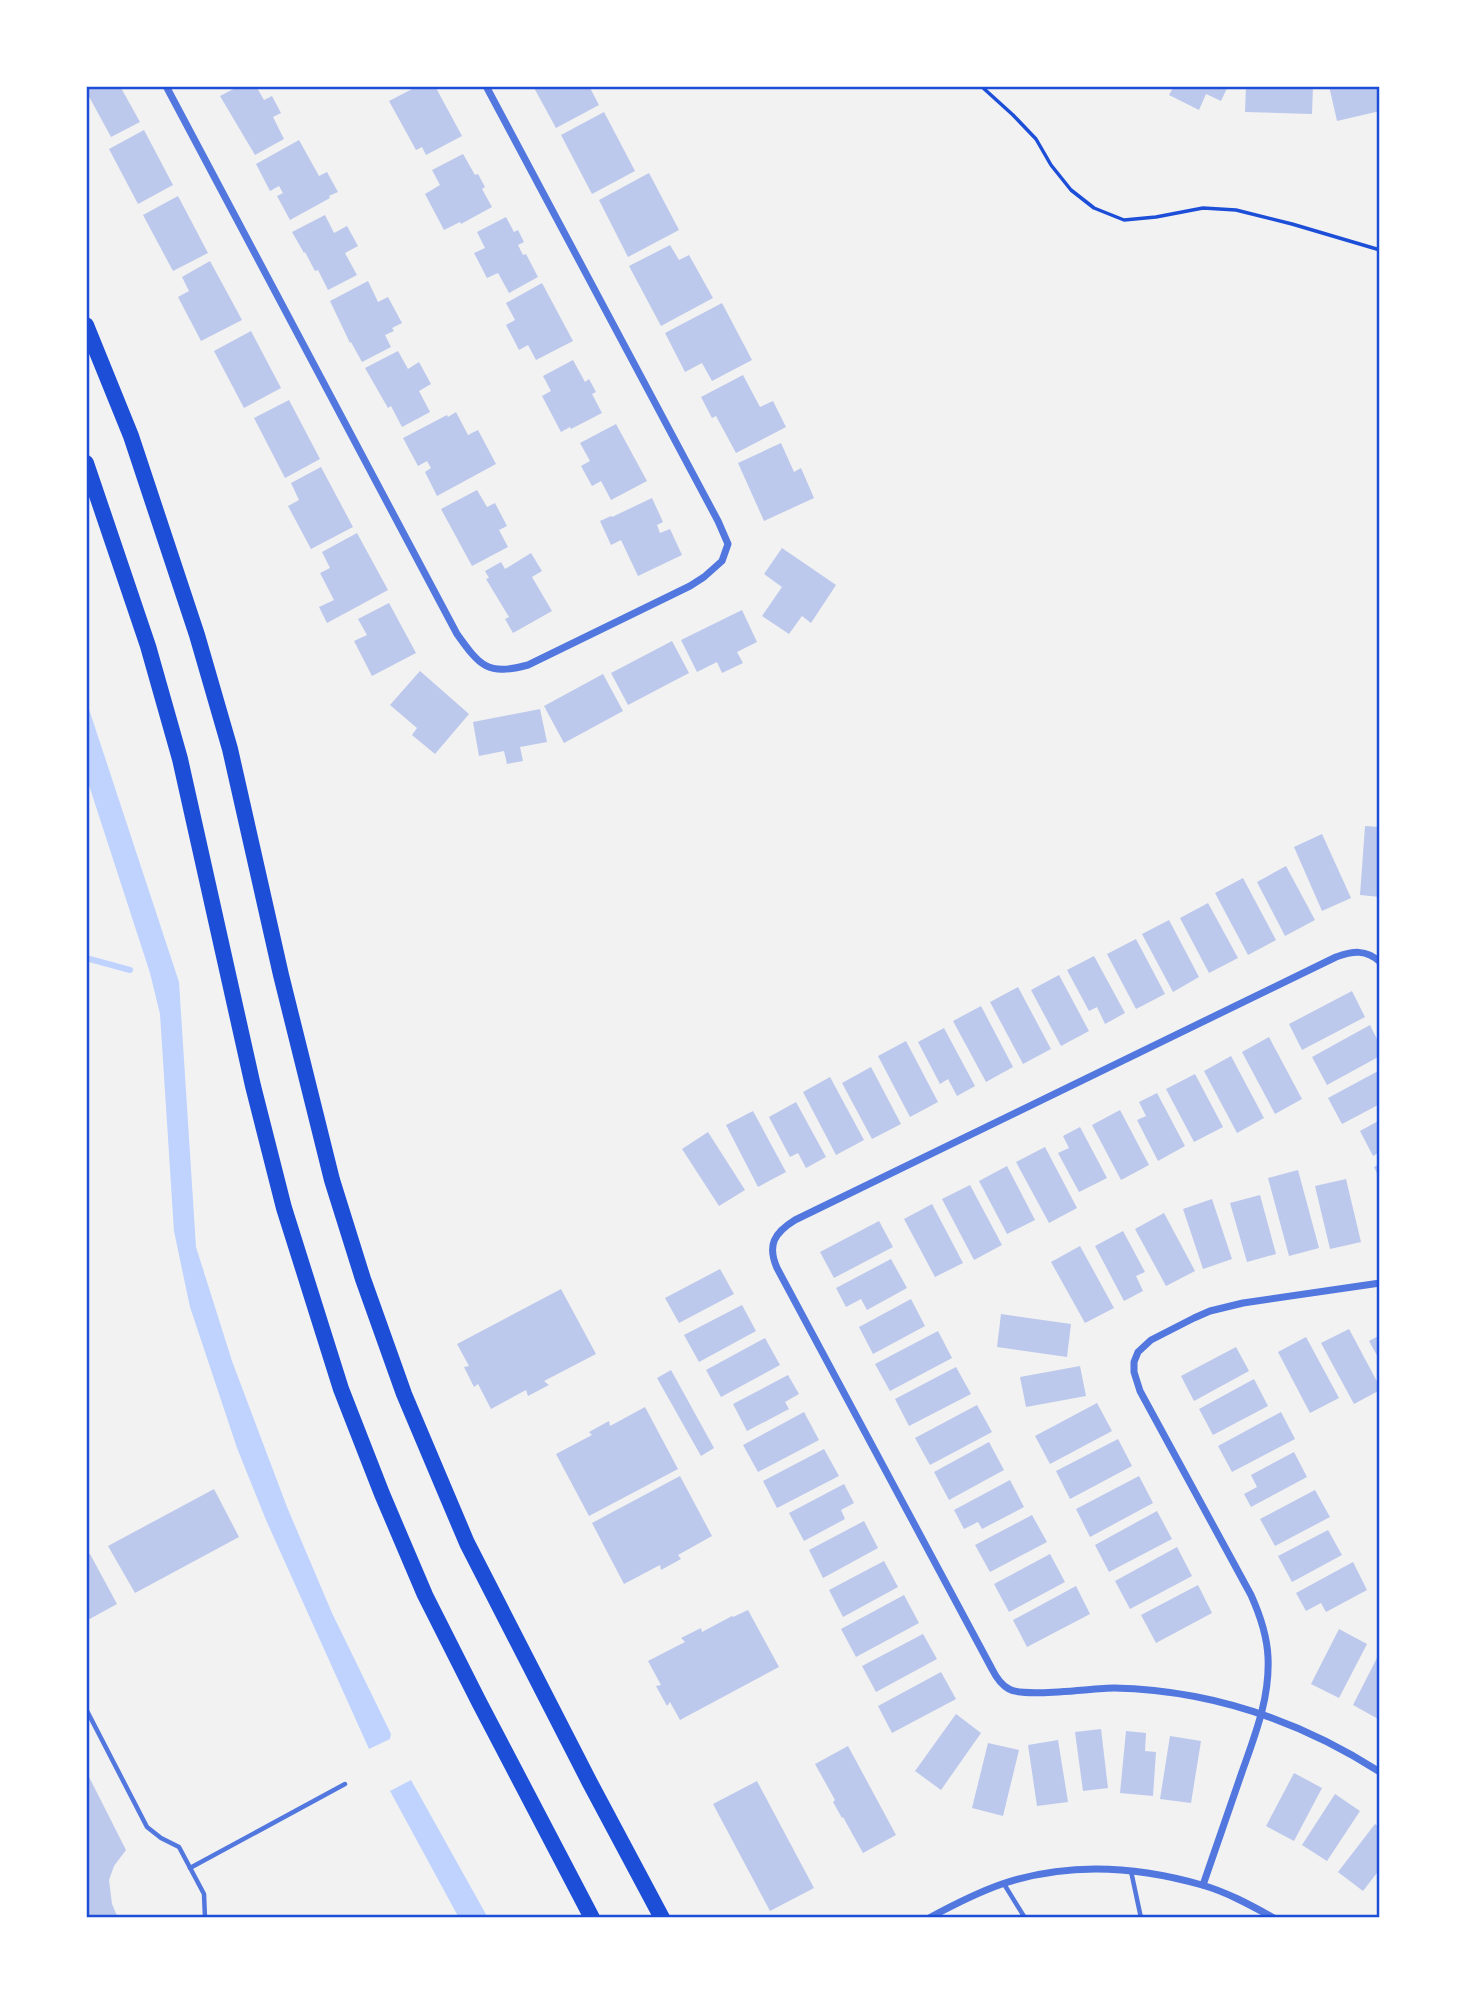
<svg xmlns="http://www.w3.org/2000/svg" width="1466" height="2004" viewBox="0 0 1466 2004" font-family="Lato,sans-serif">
	<rect width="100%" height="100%" fill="#f2f2f2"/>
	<g fill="#bfd3fe">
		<polygon points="86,700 179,982 196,1247 232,1361 287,1507 332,1613 391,1734 390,1739 369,1749 266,1520 237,1448 190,1307 174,1231 160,1014 150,973 86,776"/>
		<polygon points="411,1780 488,1918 459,1918 390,1791"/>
	</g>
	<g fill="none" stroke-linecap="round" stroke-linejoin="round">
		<polyline stroke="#bfd3fe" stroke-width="6" points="86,958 130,970"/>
	</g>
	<g fill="#bdc9ec">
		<polygon points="86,86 120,86 140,122 111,137 86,91"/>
		<polygon points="239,86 256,86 264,100 272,96 281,113 273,117 284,139 255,155 220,96"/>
		<polygon points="418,86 435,86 462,136 426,155 422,147 416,150 389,101"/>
		<polygon points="533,86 589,86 599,105 556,128"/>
		<polygon points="1174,86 1228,86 1221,101 1206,94 1199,110 1169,95"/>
		<polygon points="1246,86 1313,86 1312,114 1245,112"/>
		<polygon points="1329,86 1380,86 1380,111 1337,121"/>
		<polygon points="604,112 635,171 592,194 561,135"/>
		<polygon points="144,130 173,185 138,204 109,149"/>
		<polygon points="299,140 319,176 327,172 338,192 329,196 330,198 290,220 277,196 283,193 279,186 270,191 256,164"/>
		<polygon points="463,154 475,175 478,174 485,187 482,189 492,207 461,224 460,222 444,230 425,194 440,185 432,170"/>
		<polygon points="649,173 679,230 628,257 599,200"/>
		<polygon points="178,196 208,253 173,271 143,215"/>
		<polygon points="325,215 334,233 347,226 358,246 345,253 357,275 328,290 318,270 315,271 305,252 304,253 292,232"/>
		<polygon points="506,217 514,232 518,230 524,242 518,245 523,255 526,254 538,277 509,293 498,273 487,278 474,253 485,248 477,232"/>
		<polygon points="670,245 679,260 689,255 713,298 661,326 629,266"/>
		<polygon points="210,261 242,320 201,341 178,297 189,291 182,277"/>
		<polygon points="368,281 378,302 388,297 402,323 392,328 394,331 385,335 391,347 362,362 351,342 350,343 330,301"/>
		<polygon points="542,283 573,341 536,360 528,345 519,350 506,325 515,320 506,303"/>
		<polygon points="722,303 752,360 712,381 702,363 685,372 665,333"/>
		<polygon points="251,331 281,388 244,408 214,351"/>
		<polygon points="398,351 408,369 419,362 431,384 419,391 430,412 402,427 391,406 388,408 365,368"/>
		<polygon points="573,360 585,382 589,379 596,392 592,394 602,413 571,429 570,427 561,432 542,396 551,391 543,376"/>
		<polygon points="743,375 760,407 773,401 786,427 736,453 716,416 712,418 701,397"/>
		<polygon points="289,400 320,459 285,478 254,418"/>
		<polygon points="456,412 468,435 478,430 496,464 437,496 425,472 431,468 427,461 418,466 403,438 447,415 448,417"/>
		<polygon points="616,424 647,481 611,500 601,481 592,486 581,466 590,461 580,443"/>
		<polygon points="781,443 794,472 801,468 814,498 764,521 738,463"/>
		<polygon points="321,467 353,527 311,549 288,506 299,500 291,483"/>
		<polygon points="477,490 487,507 495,503 507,526 499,530 508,547 472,566 441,509"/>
		<polygon points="652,498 663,522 657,525 660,533 670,529 682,555 638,576 621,540 611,545 600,521 611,516 612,517"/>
		<polygon points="357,533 388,590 327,623 319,607 334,600 320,573 330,568 322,552"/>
		<polygon points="782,548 836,585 811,623 802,616 789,634 762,616 782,587 764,574"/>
		<polygon points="531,553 542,571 532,577 552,611 513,633 505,619 509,617 486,579 489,578 485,571 501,562 505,569"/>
		<polygon points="389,603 416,653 372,676 354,641 367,635 358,619"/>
		<polygon points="742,610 757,642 737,652 743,663 722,673 717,662 697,672 681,640"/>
		<polygon points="672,641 689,673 628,705 611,673"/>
		<polygon points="420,671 469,714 435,754 412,735 417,728 390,705"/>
		<polygon points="603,674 623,711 564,743 544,706"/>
		<polygon points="540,709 547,742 520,747 523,761 507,764 504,751 479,756 473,722"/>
		<polygon points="1365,826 1380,827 1380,897 1360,895"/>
		<polygon points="1322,834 1351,898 1322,911 1294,847"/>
		<polygon points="1286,866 1315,920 1285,936 1257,882"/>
		<polygon points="1243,878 1276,940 1248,955 1215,893"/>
		<polygon points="1208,903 1238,958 1209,973 1180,918"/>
		<polygon points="1169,920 1199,977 1173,992 1142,934"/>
		<polygon points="1136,939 1165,994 1136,1009 1107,954"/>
		<polygon points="1094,956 1125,1013 1105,1024 1097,1007 1089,1011 1067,970"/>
		<polygon points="1059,975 1089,1031 1061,1046 1031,990"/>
		<polygon points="1018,987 1051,1049 1023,1064 990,1002"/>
		<polygon points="1352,991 1365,1017 1302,1050 1289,1024"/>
		<polygon points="981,1006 1013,1067 986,1082 953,1021"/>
		<polygon points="1370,1025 1380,1045 1380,1056 1327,1085 1312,1057"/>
		<polygon points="944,1028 975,1086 957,1096 948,1079 940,1084 918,1042"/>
		<polygon points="1269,1037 1302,1099 1275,1114 1242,1052"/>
		<polygon points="906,1041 938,1102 910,1117 878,1056"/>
		<polygon points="1231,1056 1264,1118 1237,1133 1204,1071"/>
		<polygon points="871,1067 901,1124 872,1139 842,1083"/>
		<polygon points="1380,1070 1380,1104 1342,1124 1328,1098"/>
		<polygon points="1195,1074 1223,1127 1194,1142 1166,1089"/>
		<polygon points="830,1077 864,1140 836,1155 803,1092"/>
		<polygon points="1157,1093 1185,1146 1158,1161 1137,1120 1146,1116 1139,1102"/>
		<polygon points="796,1102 826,1157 806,1168 798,1153 790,1157 769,1117"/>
		<polygon points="1120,1110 1149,1165 1121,1180 1092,1125"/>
		<polygon points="753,1111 786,1172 758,1187 726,1125"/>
		<polygon points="1380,1120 1380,1152 1373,1156 1360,1131"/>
		<polygon points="1080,1127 1107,1178 1079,1192 1058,1153 1069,1148 1063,1136"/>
		<polygon points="708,1132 745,1190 719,1206 682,1149"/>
		<polygon points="1045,1147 1077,1208 1049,1223 1016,1162"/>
		<polygon points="1380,1164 1380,1180 1374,1167"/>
		<polygon points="1007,1166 1035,1220 1007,1234 979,1181"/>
		<polygon points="1298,1170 1319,1248 1289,1256 1268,1178"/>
		<polygon points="1346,1179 1361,1242 1330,1249 1315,1186"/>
		<polygon points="970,1185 1002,1245 974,1260 942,1199"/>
		<polygon points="1260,1195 1276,1254 1247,1262 1230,1203"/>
		<polygon points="1212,1199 1232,1259 1203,1269 1183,1209"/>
		<polygon points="932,1204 963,1263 935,1277 904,1219"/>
		<polygon points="1164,1213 1195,1271 1166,1286 1135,1229"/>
		<polygon points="879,1221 893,1247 834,1278 820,1252"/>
		<polygon points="1123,1231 1145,1272 1136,1276 1143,1291 1124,1301 1095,1246"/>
		<polygon points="1080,1246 1114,1308 1085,1323 1051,1262"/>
		<polygon points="891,1259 907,1288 867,1310 861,1299 846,1307 836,1288"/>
		<polygon points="720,1269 734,1294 679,1323 665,1298"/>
		<polygon points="561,1289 596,1354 544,1381 549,1385 528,1396 526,1390 491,1409 478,1384 474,1387 464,1367 469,1366 457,1344"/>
		<polygon points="911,1299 925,1326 873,1354 859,1327"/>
		<polygon points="742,1305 756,1331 699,1362 684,1335"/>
		<polygon points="1001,1314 1071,1324 1067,1357 997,1347"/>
		<polygon points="1349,1329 1380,1387 1380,1390 1354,1404 1321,1343"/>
		<polygon points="938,1331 952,1358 890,1391 875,1364"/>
		<polygon points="1380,1335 1380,1361 1369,1341"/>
		<polygon points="1306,1337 1339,1398 1310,1413 1278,1352"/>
		<polygon points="765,1338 780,1365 721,1397 706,1370"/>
		<polygon points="1236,1347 1249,1371 1194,1401 1181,1376"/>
		<polygon points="1080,1366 1086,1396 1026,1407 1020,1377"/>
		<polygon points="956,1367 971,1394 909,1426 895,1399"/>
		<polygon points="671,1370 714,1448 701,1456 657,1378"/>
		<polygon points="788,1375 799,1394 785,1402 789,1409 747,1431 733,1404"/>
		<polygon points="1254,1379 1268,1406 1213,1435 1199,1409"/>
		<polygon points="1097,1403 1112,1431 1050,1464 1035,1436"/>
		<polygon points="977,1405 992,1432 930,1465 915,1438"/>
		<polygon points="645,1407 678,1469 589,1516 556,1454 592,1435 589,1432 609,1421 610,1426"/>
		<polygon points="804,1412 819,1440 758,1472 743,1445"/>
		<polygon points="1281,1412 1295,1439 1232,1472 1218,1446"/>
		<polygon points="1118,1439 1132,1466 1070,1499 1056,1471"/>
		<polygon points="989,1442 1004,1470 949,1500 934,1472"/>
		<polygon points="824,1449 839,1476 777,1508 763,1481"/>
		<polygon points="1294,1452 1307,1477 1251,1507 1244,1494 1257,1487 1251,1475"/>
		<polygon points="680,1476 712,1536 678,1555 681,1559 661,1570 660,1565 624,1584 592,1523"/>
		<polygon points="1139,1476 1153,1503 1090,1537 1076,1509"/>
		<polygon points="1010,1480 1024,1507 982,1529 978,1522 964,1529 954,1510"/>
		<polygon points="844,1484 854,1503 841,1510 845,1519 804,1541 789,1513"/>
		<polygon points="214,1489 239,1537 135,1593 108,1546"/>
		<polygon points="1315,1490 1330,1517 1275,1546 1260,1519"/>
		<polygon points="1157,1511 1172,1539 1109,1572 1095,1545"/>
		<polygon points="1032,1515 1047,1542 990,1572 975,1545"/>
		<polygon points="864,1521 878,1548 823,1578 809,1550"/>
		<polygon points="1328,1530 1342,1555 1292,1582 1278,1556"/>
		<polygon points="1177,1547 1192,1576 1130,1609 1115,1581"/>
		<polygon points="90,1554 117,1604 86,1621 86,1556"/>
		<polygon points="1050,1554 1065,1582 1009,1612 994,1584"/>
		<polygon points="884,1561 898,1587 843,1617 829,1590"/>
		<polygon points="1353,1562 1367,1590 1326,1612 1321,1603 1306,1611 1296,1593"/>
		<polygon points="1198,1585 1212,1613 1156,1643 1141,1615"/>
		<polygon points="1076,1586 1090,1614 1027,1647 1013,1620"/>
		<polygon points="904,1595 919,1623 856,1657 841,1629"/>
		<polygon points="748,1610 779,1667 680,1720 670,1702 667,1706 656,1686 661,1685 648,1661 685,1642 681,1638 701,1628 702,1632 732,1616 733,1617"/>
		<polygon points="1339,1629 1367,1644 1339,1698 1311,1684"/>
		<polygon points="923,1634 937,1659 876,1692 862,1666"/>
		<polygon points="1380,1652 1380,1720 1353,1705"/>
		<polygon points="941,1672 956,1699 892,1733 878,1706"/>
		<polygon points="956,1714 981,1733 941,1790 915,1771"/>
		<polygon points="1101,1729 1108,1788 1083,1791 1075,1732"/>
		<polygon points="1126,1731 1146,1733 1145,1751 1156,1752 1153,1796 1120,1793"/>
		<polygon points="1170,1736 1201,1741 1191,1803 1160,1799"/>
		<polygon points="1058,1740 1068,1802 1037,1806 1028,1745"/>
		<polygon points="988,1743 1019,1750 1003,1816 972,1808"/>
		<polygon points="848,1746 896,1835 863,1853 843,1817 842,1818 833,1802 835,1800 815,1764"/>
		<polygon points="86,1771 126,1850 114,1866 109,1880 112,1904 118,1918 86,1918"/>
		<polygon points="1294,1773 1322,1788 1294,1841 1266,1826"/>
		<polygon points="757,1781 814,1888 770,1911 713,1804"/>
		<polygon points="1335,1794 1360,1811 1327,1861 1302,1845"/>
		<polygon points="1375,1824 1380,1828 1380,1869 1363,1891 1338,1872"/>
	</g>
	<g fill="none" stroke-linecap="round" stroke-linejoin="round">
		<polyline stroke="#1d4ed8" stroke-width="3.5" points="981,86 1013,115 1036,139 1051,165 1071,190 1094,208 1124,220 1156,217 1203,208 1236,210 1292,224 1380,250"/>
		<g stroke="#5277de" stroke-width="4.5">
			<polyline points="86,1709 147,1827 161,1838 179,1847 204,1894 205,1918"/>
			<polyline points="190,1868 345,1784"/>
			<polyline points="1131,1871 1141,1918"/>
			<polyline points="1004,1884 1025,1918"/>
		</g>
		<g stroke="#5277de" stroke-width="7">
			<path d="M166,86L457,634C480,666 487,676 528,665L690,586L704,577L722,561L728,544L718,521L486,86"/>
			<path d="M1380,962C1366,949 1353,951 1336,957L795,1220C774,1233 767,1245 777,1268L992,1669C996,1677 1001,1685 1009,1689C1024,1698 1092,1688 1114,1688C1210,1690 1300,1721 1380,1772"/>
			<path d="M1203,1885C1216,1848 1229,1810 1242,1772C1255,1735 1270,1698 1268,1657C1267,1635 1260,1615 1251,1595L1140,1391L1134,1372V1362L1138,1352L1151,1340L1194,1318L1210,1311L1243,1303L1380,1283"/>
			<path d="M929,1918C953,1905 976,1893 1002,1884C1067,1862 1136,1866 1202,1885C1227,1892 1252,1906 1274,1918"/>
		</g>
		<g stroke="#1d4ed8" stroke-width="16">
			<polyline points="86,325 131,436 197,635 230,749 281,975 332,1180 363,1279 404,1394 467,1543 590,1783 662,1918"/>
			<polyline points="86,463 148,646 180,759 253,1086 284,1208 341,1389 382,1494 425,1595 479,1702 592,1918"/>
		</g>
	</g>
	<rect width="1466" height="2004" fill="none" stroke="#ffffff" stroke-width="175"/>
	<rect x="88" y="88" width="1290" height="1828" fill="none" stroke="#1d4ed8" stroke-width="2.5"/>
</svg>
